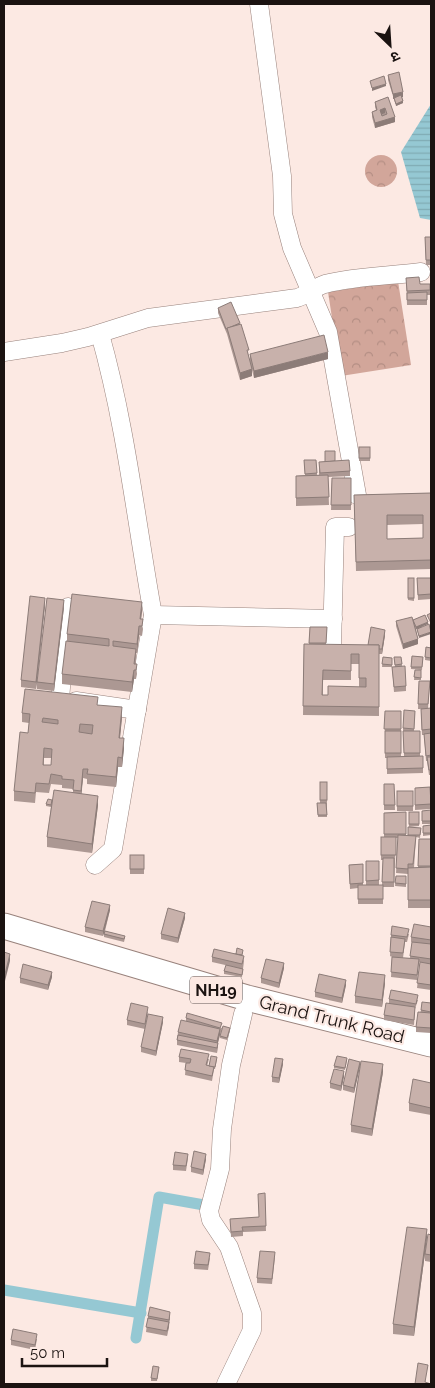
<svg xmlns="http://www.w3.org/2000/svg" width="435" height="1388" viewBox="0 0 435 1388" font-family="Raleway,'Noto Sans Devanagari',sans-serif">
	<defs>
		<pattern id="forest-crowns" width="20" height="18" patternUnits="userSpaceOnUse" patternTransform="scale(1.25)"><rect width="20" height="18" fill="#d2a69a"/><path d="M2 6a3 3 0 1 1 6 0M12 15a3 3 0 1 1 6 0" fill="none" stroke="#b48e84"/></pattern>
		<pattern id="water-rules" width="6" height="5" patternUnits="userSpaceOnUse" patternTransform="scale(1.25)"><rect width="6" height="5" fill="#95c8d3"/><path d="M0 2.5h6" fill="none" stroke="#80abb4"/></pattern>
	</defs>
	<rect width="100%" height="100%" fill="#fce9e3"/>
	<g fill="url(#forest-crowns)">
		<circle cx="381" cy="171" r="16"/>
		<polygon points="398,281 411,365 341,376 328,292"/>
	</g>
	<polygon fill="url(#water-rules)" points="431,104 431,220 420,218 401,152"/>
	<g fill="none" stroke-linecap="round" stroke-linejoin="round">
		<g stroke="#95c8d3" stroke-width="11">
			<polyline points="4,1290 141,1313"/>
			<polyline points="136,1338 159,1197 204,1205"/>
		</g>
		<g stroke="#98827c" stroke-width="19">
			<g id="minor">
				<polyline points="259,4 282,176 283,214 292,248 328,332 357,495"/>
				<path d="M100,334C126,426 136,521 153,615"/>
				<path d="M4,352L62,343L88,337L148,318L297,298C307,295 315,287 325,284C356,276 389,276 421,272"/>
				<polyline points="332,646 335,527 349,527"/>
				<polyline points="60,699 68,607"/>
				<polyline points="76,701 137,710"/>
				<polyline points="95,865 113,849 153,615 333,619"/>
				<polyline points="226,1384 252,1330 252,1313 229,1247 211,1220 209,1211 220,1169 222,1129 231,1065 243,1014"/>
			</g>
		</g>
		<g stroke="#98827c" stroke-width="27">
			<polyline id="highway" points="4,926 247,998 431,1044"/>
		</g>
		<use href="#minor" stroke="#fff" stroke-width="18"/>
		<use href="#highway" stroke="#fff" stroke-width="25"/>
	</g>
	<g fill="#ac9893" fill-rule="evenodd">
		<polygon points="388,75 403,97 402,97 403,103 396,106 388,80"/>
		<polygon points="388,97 395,122 375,128 372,117 372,112 376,110 375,107 375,102"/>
		<polygon points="425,237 431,237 431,265 426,265"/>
		<polygon points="406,278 420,284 430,284 430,295 427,295 427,305 407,305"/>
		<polygon points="218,308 240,324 250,361 250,354 328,359 254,378 252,370 252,376 240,380 227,334 218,313"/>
		<rect x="359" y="447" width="11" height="14"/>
		<polygon points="304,460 316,460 317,475 319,475 319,462 335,461 350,471 350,476 328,477 329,505 296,506 296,476 305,475"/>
		<polygon points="332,478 351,478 351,510 331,510"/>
		<path d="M431,493V569L356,571L354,495ZM423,524V538L387,539V525Z"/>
		<polygon points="408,578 414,578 414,601 408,600"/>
		<polygon points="417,578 431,578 431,599 418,600"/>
		<polygon points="45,605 36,689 21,687 21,680"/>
		<polygon points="64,607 54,691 37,689 37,682"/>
		<polygon points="142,611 141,619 143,629 142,636 139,635 137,653 136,653 136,664 137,674 136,679 134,679 132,692 62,684 62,674 67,641 67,634"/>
		<polygon points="425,615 419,638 417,629 416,629 418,644 403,649 396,626 396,621 413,620"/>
		<path d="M310,627H327L326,645H368L385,635L382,654H379V716L303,715L304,644H309ZM351,664H359V687L328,695H323V680H351Z"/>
		<polygon points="426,647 431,648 431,661 425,660"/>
		<polygon points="412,656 423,657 422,670 411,669"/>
		<polygon points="383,657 392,658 392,667 382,667"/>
		<polygon points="394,657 401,657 402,666 406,686 406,691 394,692 392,667 395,667"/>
		<polygon points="415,670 421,670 421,680 414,680"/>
		<polygon points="419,681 430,681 428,709 431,708 431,783 431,775 429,775 427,761 426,761 424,735 422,735 421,714 422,709 418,709"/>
		<path d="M98,705L122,717L120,738L124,748L122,767H118L116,787L87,784V779L83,778L81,794L98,805L92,853L47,847V837L51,807L46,806V804L52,800L73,793V789L62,788V785L51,784L49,793L36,792L35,803L14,801V791L28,733L29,723L22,722V713ZM44,758H52L51,765H44Z"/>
		<polygon points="385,711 401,711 401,756 404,756 403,728 415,711 414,731 420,731 420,756 423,756 423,773 387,774 387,758 385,758"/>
		<polygon points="320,782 327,782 327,817 318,817 317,803 320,803"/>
		<polygon points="384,784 394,784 395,810 384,810"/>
		<polygon points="430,787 431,809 415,810 415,788"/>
		<rect x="397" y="791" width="16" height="20"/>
		<polygon points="431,810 431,824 422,824 422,811"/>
		<polygon points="406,812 406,836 408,836 408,827 421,828 420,838 416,837 414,868 418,868 419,839 431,839 431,908 408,908 408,870 408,874 396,873 398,838 396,838 394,887 383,887 383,904 358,904 358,888 350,889 349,865 363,864 363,885 366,885 366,861 379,861 379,885 382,885 383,860 381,860 381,837 384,837 384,813"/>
		<polygon points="409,812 419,812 419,826 409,827"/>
		<polygon points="431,825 431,835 423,836 423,826"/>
		<rect x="130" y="855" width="14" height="19"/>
		<polygon points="396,876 406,876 406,887 395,886"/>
		<polygon points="110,910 105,931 125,938 124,942 104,937 104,933 103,936 85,932 85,927"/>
		<polygon points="185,918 178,943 161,939 161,934"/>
		<polygon points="431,927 431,990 417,988 420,962 419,962 417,980 391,977 392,957 390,956 391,935 409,934 407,942 405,942 403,958 410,958 412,942 414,942 411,942 411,937"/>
		<polygon points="243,952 242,955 244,961 242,977 224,974 224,971 234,967 212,962 212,957"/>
		<polygon points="284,968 279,988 261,983 261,978"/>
		<polygon points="52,977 48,990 20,983 20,978"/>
		<polygon points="385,983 382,1007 355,1003 355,996"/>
		<polygon points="346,985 342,1003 315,997 315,992"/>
		<polygon points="389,999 418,1000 415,1009 414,1025 384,1020 384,1015 389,1004"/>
		<polygon points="431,1003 431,1033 416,1032 416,1027 421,1010"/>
		<polygon points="148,1012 145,1029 127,1025 127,1020"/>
		<polygon points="186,1018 222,1028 218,1043 218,1048 217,1053 177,1045 177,1040 178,1032 186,1021"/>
		<polygon points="163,1022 156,1056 141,1052 141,1047"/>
		<polygon points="230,1030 227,1040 220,1038 220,1036"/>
		<polygon points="179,1057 209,1059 207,1066 209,1066 217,1059 215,1069 214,1069 212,1081 185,1075 186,1063 179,1062"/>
		<polygon points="347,1060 345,1070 334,1068 334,1066"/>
		<polygon points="283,1064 279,1083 272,1082 272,1077"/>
		<polygon points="360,1066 354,1093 343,1090 343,1085"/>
		<polygon points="383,1072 372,1136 351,1132 351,1125"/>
		<polygon points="344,1076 341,1091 330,1088 330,1083"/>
		<polygon points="431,1083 431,1115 409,1111 409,1103"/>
		<polygon points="188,1158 186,1171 173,1170 173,1165"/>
		<polygon points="206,1159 203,1175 191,1172 191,1167"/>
		<polygon points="265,1193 266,1231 243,1232 243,1236 231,1237 230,1219 259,1217"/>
		<polygon points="431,1235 431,1262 425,1261 425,1254"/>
		<polygon points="427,1238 414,1336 393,1334 393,1324"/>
		<polygon points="275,1257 272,1284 257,1283 257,1278"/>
		<polygon points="210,1258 208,1270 194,1269 194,1264"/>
		<polygon points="148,1316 170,1317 167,1336 146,1332"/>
		<polygon points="37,1339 35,1350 11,1345 11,1340"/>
		<polygon points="159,1367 157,1381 151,1381 151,1378"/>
	</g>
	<g fill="#8c7c78">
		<polygon points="386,84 386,86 372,91 372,88"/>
		<polygon points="403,92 403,97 393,99 393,94"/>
		<polygon points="403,101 403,103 396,106 396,104"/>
		<polygon points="385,108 385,113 380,115 380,110"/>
		<polygon points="395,117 395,122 375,128 375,123"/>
		<polygon points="328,352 328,359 254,378 254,371"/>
		<polygon points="252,369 252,376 240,380 240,373"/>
		<polygon points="45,598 45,605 36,689 36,682"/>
		<polygon points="64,600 64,607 54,691 54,684"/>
		<polygon points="142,602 142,611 140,628 140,619"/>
		<polygon points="428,622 428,624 416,629 416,627"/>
		<polygon points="139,626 139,635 137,653 137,644"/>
		<polygon points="385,630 385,635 382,654 382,649"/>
		<polygon points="431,632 431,634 419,638 419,636"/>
		<polygon points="418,639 418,644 403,649 403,644"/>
		<polygon points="134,670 134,679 132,692 132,682"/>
		<polygon points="122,707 122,717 119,747 119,738"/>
		<polygon points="124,738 124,748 122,767 122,758"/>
		<polygon points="118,757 118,767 116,787 116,777"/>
		<polygon points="83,769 83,778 81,800 81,791"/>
		<polygon points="98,796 98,805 92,853 92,844"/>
		<polygon points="110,905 110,910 103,936 103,931"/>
		<polygon points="185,913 185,918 178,943 178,938"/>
		<polygon points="10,954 10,961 4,985 4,978"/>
		<polygon points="284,963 284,968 279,988 279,983"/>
		<polygon points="52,972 52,977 48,990 48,985"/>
		<polygon points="385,975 385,983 382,1007 382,1000"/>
		<polygon points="346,980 346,985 342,1003 342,998"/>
		<polygon points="163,1017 163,1022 156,1056 156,1051"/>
		<polygon points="220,1029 220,1034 217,1046 217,1041"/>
		<polygon points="283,1059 283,1064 279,1083 279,1078"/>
		<polygon points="360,1062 360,1066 354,1093 354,1088"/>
		<polygon points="383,1064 383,1072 372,1136 372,1129"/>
		<polygon points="344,1071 344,1076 341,1091 341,1086"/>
		<polygon points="206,1154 206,1159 203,1175 203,1170"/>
		<polygon points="427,1229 427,1238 414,1336 414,1327"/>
		<polygon points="170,1312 169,1327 167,1336"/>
	</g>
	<g fill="#c8b1ab" stroke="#8c7c78" fill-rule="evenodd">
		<polygon points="399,72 403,92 393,94 388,75"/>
		<polygon points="384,76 386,84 372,88 370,81"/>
		<polygon points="401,95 403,101 396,104 394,98"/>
		<path d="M388,97L395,117L375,123L372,112L377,110L375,102ZM385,108L387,114L382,116L380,110Z"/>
		<polygon points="425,237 431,237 431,260 426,260"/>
		<polygon points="419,277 420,284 430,284 430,290 407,291 406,278"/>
		<polygon points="427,292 427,300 407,300 407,293"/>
		<polygon points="231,302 240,323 226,329 218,308"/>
		<polygon points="241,324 249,350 247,350 252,369 240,373 227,328"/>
		<polygon points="324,335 328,352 254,371 250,354"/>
		<rect x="359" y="447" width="11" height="11"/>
		<polygon points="325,451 335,451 335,461 325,462"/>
		<polygon points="304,460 316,460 317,473 305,474"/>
		<polygon points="349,460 350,471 320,473 319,462"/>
		<polygon points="328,475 329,497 296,498 296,476"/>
		<polygon points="332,478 351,478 351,505 331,505"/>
		<path d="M431,493V560L356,562L354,495ZM387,515H423V538L387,539Z"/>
		<rect x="408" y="578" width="6" height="20"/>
		<polygon points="417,578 431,578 431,594 418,595"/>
		<polygon points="72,594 142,602 140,619 143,619 142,626 139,626 137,644 113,641 113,646 136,649 134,664 137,664 136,670 134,670 132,682 62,674 66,641 109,646 109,639 67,634"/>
		<polygon points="30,596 45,598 36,682 21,680"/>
		<polygon points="47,598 64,600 54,684 37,682"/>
		<polygon points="431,613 431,623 427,615"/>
		<polygon points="425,615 428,622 416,627 413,620"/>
		<polygon points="412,617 418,639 403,644 396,621"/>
		<polygon points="429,624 431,632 419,636 417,629"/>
		<polygon points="310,627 327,627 326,643 309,643"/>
		<polygon points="371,627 385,630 382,649 379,649 379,645 368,645"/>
		<path d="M304,644L379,645V707L303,706ZM351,654H359V678H366V687L328,686V695H322L323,670L351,671Z"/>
		<polygon points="426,647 431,648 431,658 425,657"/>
		<polygon points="412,656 423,657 422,667 411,667"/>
		<polygon points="383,657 392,658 392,665 382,664"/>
		<polygon points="394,657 401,657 402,664 395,665"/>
		<polygon points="405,666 406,686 394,687 392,667"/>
		<polygon points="415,670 421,670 421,678 414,677"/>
		<polygon points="419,681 430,681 428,704 418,704"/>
		<path d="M25,689L98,697L97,705L122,707L119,738H124L122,758L118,757L116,777L87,774L88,769H83L81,791L73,790L74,780L62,779V776L51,774L49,784L36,783L35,793L14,791L20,732L28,733L30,714L22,713ZM43,718L58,720V724L42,722ZM80,724L93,725L92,734L79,732ZM44,748L52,749L51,765H43Z"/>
		<polygon points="431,708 431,729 422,730 421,709"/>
		<polygon points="404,710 415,711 414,729 403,728"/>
		<polygon points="385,711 401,711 401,729 384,729"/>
		<rect x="385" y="731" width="16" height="22"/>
		<polygon points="403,731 420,731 420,753 404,753"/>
		<polygon points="431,733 431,755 426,756 424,734"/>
		<polygon points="423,756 423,768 387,769 387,757"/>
		<polygon points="427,757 431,757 431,770 429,770"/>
		<rect x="320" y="782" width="7" height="18"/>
		<polygon points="384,784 394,784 395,805 384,805"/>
		<polygon points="430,787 431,804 415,805 415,788"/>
		<polygon points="54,790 98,796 92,844 47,837"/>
		<rect x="397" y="791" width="16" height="15"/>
		<polygon points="48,799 52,800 51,805 46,804"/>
		<polygon points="317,803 326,803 327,815 318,815"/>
		<polygon points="431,810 431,821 422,821 422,811"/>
		<polygon points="406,812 406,834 384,834 384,813"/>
		<rect x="409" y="812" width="10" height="12"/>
		<polygon points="431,825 431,833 423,833 423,826"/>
		<polygon points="408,827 421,828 420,835 408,835"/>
		<polygon points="398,835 416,836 413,864 408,864 408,869 396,868"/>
		<rect x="381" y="837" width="15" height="18"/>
		<polygon points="419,839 431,839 431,866 418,866"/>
		<rect x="130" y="855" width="14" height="14"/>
		<polygon points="383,858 394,858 394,882 382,882"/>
		<polygon points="366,861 379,861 379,880 366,881"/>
		<polygon points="363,864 363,883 350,884 349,865"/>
		<polygon points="431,867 431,900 408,900 408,868"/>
		<polygon points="396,876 406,876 406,884 395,883"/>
		<rect x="358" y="885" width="25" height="14"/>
		<polygon points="92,901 110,905 103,931 85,927"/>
		<polygon points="168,908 185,913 178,938 161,934"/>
		<polygon points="414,924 431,927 431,940 411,937"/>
		<polygon points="392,926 409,929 407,937 391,935"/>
		<polygon points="105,931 125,936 124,939 104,934"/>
		<polygon points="391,937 405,939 403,953 390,952"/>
		<polygon points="412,942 431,944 431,959 410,956"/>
		<polygon points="237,948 243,950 242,955 236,954"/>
		<polygon points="214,949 244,956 242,964 212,957"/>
		<polygon points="4,952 10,954 4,978"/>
		<polygon points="392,957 419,959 417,975 391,972"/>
		<polygon points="266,959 284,963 279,983 261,978"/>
		<polygon points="420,962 431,964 431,985 417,983"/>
		<polygon points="23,964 52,972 48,985 20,978"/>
		<polygon points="226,965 243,969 242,975 224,971"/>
		<polygon points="359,972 385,975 382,1000 355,996"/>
		<polygon points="319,974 346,980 342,998 315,992"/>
		<polygon points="391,990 418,995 416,1004 389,999"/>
		<polygon points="422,1002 431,1003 431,1012 421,1010"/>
		<polygon points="131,1003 148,1007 145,1024 127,1020"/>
		<polygon points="386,1003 415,1007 414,1020 384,1015"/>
		<polygon points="418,1012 431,1013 431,1028 416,1027"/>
		<polygon points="187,1013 222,1023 220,1028 186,1018"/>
		<polygon points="148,1014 163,1017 156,1051 141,1047"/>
		<polygon points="181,1020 220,1029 217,1041 178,1032"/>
		<polygon points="223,1026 230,1028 227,1038 220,1036"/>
		<polygon points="178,1035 218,1043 217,1048 177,1040"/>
		<polygon points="181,1049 209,1054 206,1065 214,1067 212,1076 185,1070 186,1063 190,1063 191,1059 179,1057"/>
		<polygon points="211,1056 217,1057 215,1067 209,1066"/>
		<polygon points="337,1056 347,1058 345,1068 334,1066"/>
		<polygon points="275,1058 283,1059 279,1078 272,1077"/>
		<polygon points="349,1059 360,1062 354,1088 343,1085"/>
		<polygon points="361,1061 383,1064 372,1129 351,1125"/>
		<polygon points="334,1069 344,1071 341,1086 330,1083"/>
		<polygon points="413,1079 431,1083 431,1108 409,1103"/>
		<polygon points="194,1151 206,1154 203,1170 191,1167"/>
		<polygon points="175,1152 188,1154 186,1166 173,1165"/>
		<polygon points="265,1193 266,1226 242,1227 243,1231 231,1232 230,1219 259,1217 258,1194"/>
		<polygon points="407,1227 427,1229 414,1327 393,1324"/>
		<polygon points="428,1234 431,1235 431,1255 425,1254"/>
		<polygon points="196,1251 210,1253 208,1265 194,1264"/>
		<polygon points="260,1251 275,1252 272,1279 257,1278"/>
		<polygon points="150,1307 170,1312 169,1320 148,1316"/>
		<polygon points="148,1318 169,1322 167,1331 146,1327"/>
		<polygon points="13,1329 37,1334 35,1345 11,1340"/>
		<polygon points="418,1363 428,1365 425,1382 431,1384 415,1384"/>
		<polygon points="153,1366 159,1367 157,1379 151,1378"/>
	</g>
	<g text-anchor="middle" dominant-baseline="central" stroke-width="4.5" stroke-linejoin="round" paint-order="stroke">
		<rect fill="#fce9e3" stroke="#5e5350" stroke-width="1" x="190" y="976.5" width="52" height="27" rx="4"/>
		<g font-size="16" font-weight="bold" fill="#1b1311">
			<text x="216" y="990">NH19</text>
		</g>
		<g font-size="18" fill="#1b1311" stroke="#fce9e3">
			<text transform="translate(332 1019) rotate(14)">Grand Trunk Road</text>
		</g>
	</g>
	<rect width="435" height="1388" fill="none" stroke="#1b1311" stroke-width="10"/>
	<g transform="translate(390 45) rotate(155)" stroke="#fce9e3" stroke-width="4" paint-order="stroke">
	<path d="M0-4L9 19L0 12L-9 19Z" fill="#1b1311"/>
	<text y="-8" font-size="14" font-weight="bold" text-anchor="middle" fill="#1b1311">उ</text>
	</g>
	<path d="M22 1358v8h85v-8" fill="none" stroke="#1b1311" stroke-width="2.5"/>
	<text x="30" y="1358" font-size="15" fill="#1b1311" stroke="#fce9e3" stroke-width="4" paint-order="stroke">50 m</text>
</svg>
